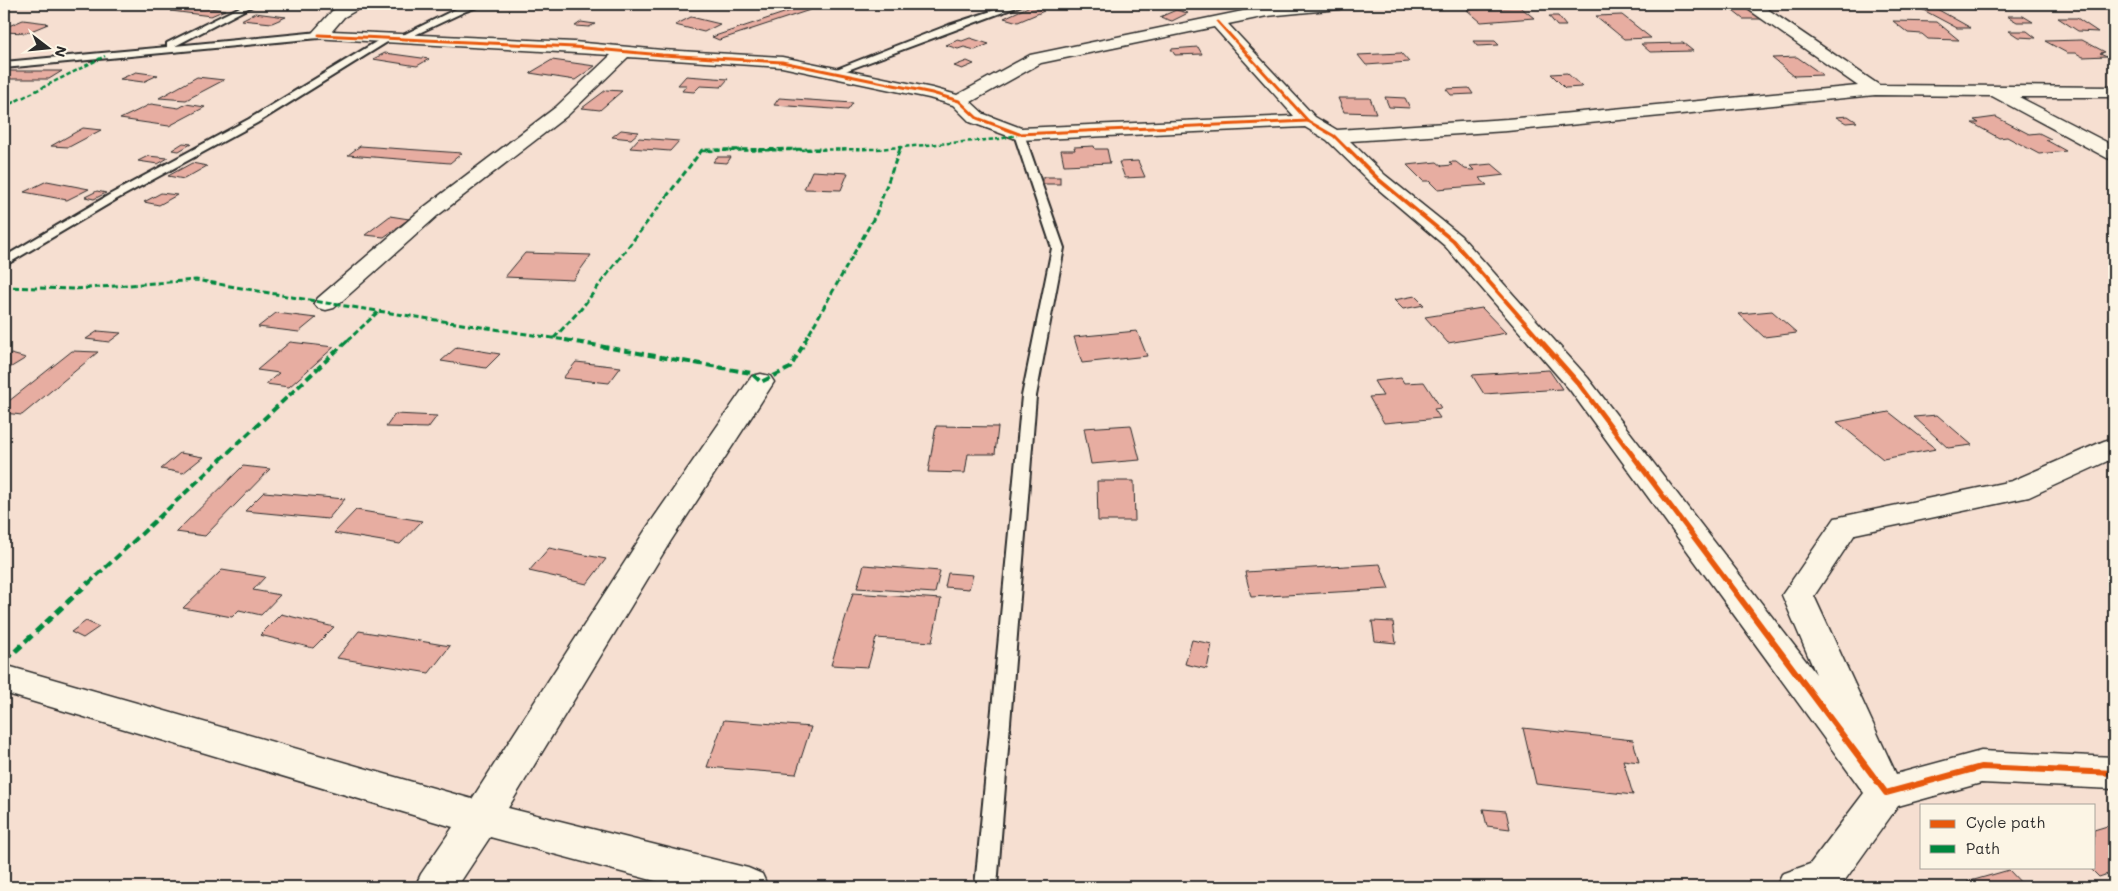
<svg xmlns="http://www.w3.org/2000/svg" width="2118" height="891" viewBox="0 0 2118 891" font-family="Mali,sans-serif">
	<rect width="100%" height="100%" fill="#f6dfd1"/>
	<filter id="ink" filterUnits="userSpaceOnUse"><feTurbulence type="fractalNoise" baseFrequency=".02" numOctaves="2"/><feDisplacementMap in="SourceGraphic" scale="10" xChannelSelector="R" yChannelSelector="G"/><feConvolveMatrix kernelMatrix="1 2 1 2 8 2 1 2 1" color-interpolation-filters="sRGB"/></filter>
	<g filter="url(#ink)">
		<g fill="#e7ada1" stroke="#2b2b2b">
			<polygon points="811,4 819,7 719,40 712,37"/>
			<polygon points="1724,4 1742,4 1762,19 1743,19"/>
			<polygon points="1784,4 1814,4 1818,8 1787,6"/>
			<polygon points="1912,4 1943,4 1952,9 1937,9 1971,28 1957,28"/>
			<polygon points="185,5 225,10 211,16 171,11"/>
			<polygon points="1030,6 1044,11 1018,22 1004,18"/>
			<polygon points="1519,6 1534,18 1481,22 1467,10"/>
			<polygon points="1176,10 1188,13 1172,21 1160,17"/>
			<polygon points="255,13 286,17 272,23 241,20"/>
			<polygon points="1622,15 1651,38 1624,39 1596,16"/>
			<polygon points="1549,16 1558,16 1566,26 1557,26"/>
			<polygon points="2007,16 2023,16 2033,22 2017,22"/>
			<polygon points="691,17 720,24 704,32 675,25"/>
			<polygon points="2058,18 2077,18 2098,32 2078,31"/>
			<polygon points="23,20 47,23 45,24 48,24 26,33 4,32 4,28"/>
			<polygon points="1893,21 1937,22 1959,40 1928,39 1922,34 1908,33"/>
			<polygon points="581,22 595,24 589,27 575,26"/>
			<polygon points="2009,31 2027,31 2036,38 2018,37"/>
			<polygon points="970,38 989,44 975,50 964,47 958,49 946,45 958,40 962,41"/>
			<polygon points="2082,40 2105,52 2100,53 2107,56 2083,57 2076,53 2067,53 2045,41"/>
			<polygon points="1473,41 1495,41 1499,45 1477,46"/>
			<polygon points="1683,43 1693,51 1650,52 1641,44"/>
			<polygon points="1198,47 1202,54 1175,55 1171,49"/>
			<polygon points="385,53 429,59 417,66 373,59"/>
			<polygon points="1401,53 1409,62 1366,65 1358,55"/>
			<polygon points="1797,57 1823,75 1794,76 1772,58"/>
			<polygon points="552,60 595,66 575,80 530,73"/>
			<polygon points="967,61 974,64 962,69 954,66"/>
			<polygon points="4,71 62,71 49,79 4,79"/>
			<polygon points="136,72 158,75 143,82 120,79"/>
			<polygon points="1567,73 1582,87 1565,88 1551,74"/>
			<polygon points="686,76 728,79 721,87 700,86 694,92 682,91 687,85 678,85"/>
			<polygon points="197,77 224,80 186,100 159,98"/>
			<polygon points="1469,88 1473,94 1451,95 1446,89"/>
			<polygon points="606,90 622,91 600,110 582,108"/>
			<polygon points="1385,97 1405,98 1410,108 1389,107"/>
			<polygon points="779,98 853,103 848,110 774,105"/>
			<polygon points="1338,98 1370,98 1376,113 1344,112"/>
			<polygon points="151,104 179,108 186,104 205,107 169,126 120,119"/>
			<polygon points="1848,116 1857,122 1846,123 1836,117"/>
			<polygon points="1996,117 2029,134 2039,133 2051,139 2046,140 2066,151 2039,154 2007,137 1999,138 1972,123 1979,123 1974,120"/>
			<polygon points="83,128 101,130 69,147 51,146"/>
			<polygon points="621,130 639,132 631,139 612,137"/>
			<polygon points="639,138 679,141 670,151 630,148"/>
			<polygon points="183,143 191,144 179,151 172,150"/>
			<polygon points="360,146 462,153 450,163 348,155"/>
			<polygon points="1094,146 1095,149 1107,149 1110,163 1064,165 1061,150 1075,150 1074,147"/>
			<polygon points="148,156 168,158 158,164 138,161"/>
			<polygon points="717,157 731,157 727,163 713,162"/>
			<polygon points="1138,161 1145,177 1125,178 1119,162"/>
			<polygon points="1437,162 1442,166 1452,165 1449,162 1456,162 1465,169 1471,170 1474,170 1470,166 1492,164 1505,175 1479,178 1487,185 1437,189 1429,181 1423,181 1407,165"/>
			<polygon points="192,163 207,166 184,179 168,176"/>
			<polygon points="812,171 848,173 841,190 804,189"/>
			<rect x="1043" y="177" width="17" height="7"/>
			<polygon points="47,181 89,189 67,200 24,192"/>
			<polygon points="97,191 106,193 94,199 85,197"/>
			<polygon points="161,193 177,195 159,205 144,202"/>
			<polygon points="390,216 409,219 384,237 365,235"/>
			<polygon points="525,253 591,255 573,280 505,277"/>
			<polygon points="1415,296 1424,305 1403,309 1394,300"/>
			<polygon points="1482,308 1506,333 1448,343 1425,317"/>
			<polygon points="1772,311 1797,333 1764,337 1739,314"/>
			<polygon points="276,313 316,318 299,332 258,327"/>
			<polygon points="98,331 121,333 109,342 86,339"/>
			<polygon points="1137,331 1147,356 1082,363 1074,337"/>
			<polygon points="290,342 334,347 289,387 266,384 279,373 257,370"/>
			<polygon points="457,347 500,354 486,368 441,361"/>
			<polygon points="72,351 98,352 22,415 4,413 4,405"/>
			<polygon points="11,354 26,358 8,369 4,368 4,358"/>
			<polygon points="576,362 621,367 609,383 563,378"/>
			<polygon points="1549,370 1562,389 1484,394 1472,375"/>
			<polygon points="1401,378 1404,383 1424,382 1441,408 1434,409 1440,418 1384,423 1369,397 1383,396 1374,381"/>
			<polygon points="1889,412 1936,449 1883,459 1837,422"/>
			<polygon points="395,414 437,416 428,428 386,427"/>
			<polygon points="1937,415 1972,445 1948,448 1914,417"/>
			<polygon points="1131,425 1140,460 1091,464 1084,428"/>
			<polygon points="936,426 998,427 995,454 968,454 965,473 928,472"/>
			<polygon points="180,453 203,457 183,473 161,469"/>
			<polygon points="243,466 270,469 205,536 176,532"/>
			<polygon points="1097,481 1134,481 1135,521 1098,521"/>
			<polygon points="264,492 345,499 328,519 245,511"/>
			<polygon points="356,510 422,521 400,544 334,533"/>
			<polygon points="549,548 606,559 587,584 529,571"/>
			<polygon points="1380,564 1389,589 1251,597 1245,572"/>
			<polygon points="864,565 940,571 935,593 857,588"/>
			<polygon points="222,570 265,577 253,590 280,595 261,615 239,610 232,617 183,608"/>
			<polygon points="948,573 973,575 969,589 945,587"/>
			<polygon points="853,593 941,599 932,642 876,638 868,667 831,665"/>
			<polygon points="281,614 334,627 313,648 260,635"/>
			<polygon points="86,621 99,627 83,638 71,632"/>
			<polygon points="1372,621 1393,622 1396,643 1375,641"/>
			<polygon points="359,631 450,646 429,673 337,658"/>
			<polygon points="1192,640 1212,644 1207,669 1185,664"/>
			<polygon points="724,720 811,727 796,774 707,767"/>
			<polygon points="1523,728 1633,740 1639,762 1623,760 1633,795 1536,784"/>
			<polygon points="1483,809 1506,811 1510,829 1487,826"/>
			<polygon points="2114,824 2114,872 2099,877 2089,867 2094,867 2094,830"/>
			<polygon points="2009,870 2025,887 1971,887 1967,882"/>
		</g>
		<g fill="none" stroke-linecap="round" stroke-linejoin="round">
			<g stroke="#2b2b2b" stroke-width="4">
				<g id="service">
					<polygon points="246,4 256,4 175,46 319,32 323,35 319,38 4,68 4,62 167,47 167,43"/>
					<polygon points="473,4 485,4 466,11 404,40 398,40 397,38 460,7"/>
					<polygon points="1013,4 1025,4 837,74 831,74 829,72 949,25"/>
					<polygon points="389,34 392,35 392,39 257,123 117,199 4,266 4,257 109,195 249,119"/>
					<polygon points="1019,131 1024,134 1064,248 1036,396 997,887 975,887 1022,396 1052,248 1014,134"/>
				</g>
			</g>
			<g stroke="#2b2b2b" stroke-width="3">
				<g id="minor">
					<path d="M346,4H365L362,7L344,17L332,31L574,42L662,50L782,57L932,88L957,95L1030,55L1267,6L1294,4H1346L1344,7L1339,9L1267,16L1228,24L1315,117L1337,130L1507,119L1858,86L1745,7L1743,4H1760L1879,85L2114,87V97H2019L2114,146V160L2107,158L1992,96L1875,95L1507,131L1350,141L1385,175L1461,236L1588,378L1816,674L1782,595L1835,518L2012,481L2104,441L2114,438V458L2029,497L1855,534L1814,596L1896,774L1981,751L2114,757V789L1981,783L1898,806L1840,887H1776L1782,874L1810,864L1864,793L1570,390L1445,246L1371,183L1327,140L1305,127L1019,140L970,122L953,105L929,98L782,67L628,57L568,115L437,216L334,308L326,310L318,308L314,303L318,298L423,208L556,107L611,55L313,38L311,35L313,32L332,11ZM1214,27L1294,116L1021,128L984,114L971,102L1041,63Z"/>
					<polygon points="761,374 770,376 774,382 670,542 508,808 748,868 762,874 768,887 678,887 490,837 457,887 415,887 421,874 453,827 4,693 4,665 472,799 648,526 752,376"/>
				</g>
			</g>
			<use href="#service" fill="#fcf5e5" fill-rule="evenodd"/>
			<use href="#minor" fill="#fcf5e5" fill-rule="evenodd"/>
			<g stroke="#00873e" stroke-width="2.5" stroke-dasharray="4.5 2.5" stroke-linecap="butt">
				<polyline points="4,107 105,56"/>
				<polyline points="702,151 877,149 999,139 1017,135"/>
				<polyline points="899,151 901,146"/>
			</g>
			<g stroke="#00873e" stroke-width="3" stroke-dasharray="6 3" stroke-linecap="butt">
				<polyline points="4,287 74,289 196,280 326,303 572,341"/>
				<polyline points="554,338 581,309 702,150 825,149"/>
				<polyline points="347,341 379,311"/>
				<polyline points="805,341 876,214 900,149"/>
			</g>
			<g stroke="#00873e" stroke-width="4" stroke-dasharray="8 4" stroke-linecap="butt">
				<polyline points="565,340 751,373 761,382 790,368 806,340"/>
				<polyline points="88,584 348,340"/>
			</g>
			<polyline stroke="#00873e" stroke-width="5" stroke-dasharray="9 5" stroke-linecap="butt" points="4,659 8,658 89,582"/>
			<g stroke="#fcf5e5" stroke-width="5">
				<g id="cycleway-far3">
					<polyline points="1218,22 1308,121 1334,136 1349,151"/>
					<polyline points="319,35 574,47 662,55 782,62 932,93 959,101 977,118 1019,134 1308,121"/>
				</g>
			</g>
			<g stroke="#fcf5e5" stroke-width="6">
				<polyline id="cycleway-far2" points="1348,149 1378,179 1453,241 1541,341"/>
			</g>
			<g stroke="#fcf5e5" stroke-width="8">
				<polyline id="cycleway-far1" points="1540,340 1579,384 1729,584"/>
			</g>
			<g stroke="#fcf5e5" stroke-width="9">
				<polyline id="cycleway" points="1728,582 1886,793 1981,767 2114,773"/>
			</g>
			<use href="#cycleway-far3" stroke="#e8590c" stroke-width="3"/>
			<use href="#cycleway-far2" stroke="#e8590c" stroke-width="4"/>
			<use href="#cycleway-far1" stroke="#e8590c" stroke-width="5"/>
			<use href="#cycleway" stroke="#e8590c" stroke-width="6"/>
		</g>
	</g>
	<rect width="2118" height="891" fill="none" stroke="#fcf5e5" stroke-width="20"/>
	<rect x="10" y="10" width="2098" height="871" fill="none" stroke="#2b2b2b" stroke-width="2" filter="url(#ink)"/>
	<rect x="1920" y="804" width="175" height="65" fill="#fcf5e5" stroke="#a8a49b"/>
	<rect x="1930" y="820" width="25" height="8" fill="#e8590c" stroke="#a8a49b"/>
	<text x="1966" y="828" font-size="15" fill="#2b2b2b">Cycle path</text>
	<rect x="1930" y="845" width="25" height="8" fill="#00873e" stroke="#a8a49b"/>
	<text x="1966" y="854" font-size="15" fill="#2b2b2b">Path</text>
	<g transform="translate(48 48) rotate(106)" stroke="#fcf5e5" stroke-width="4" paint-order="stroke">
	<path d="M0-4L9 19L0 12L-9 19Z" fill="#2b2b2b"/>
	<text y="-8" font-size="14" font-weight="bold" text-anchor="middle" fill="#2b2b2b">N</text>
	</g>
</svg>
